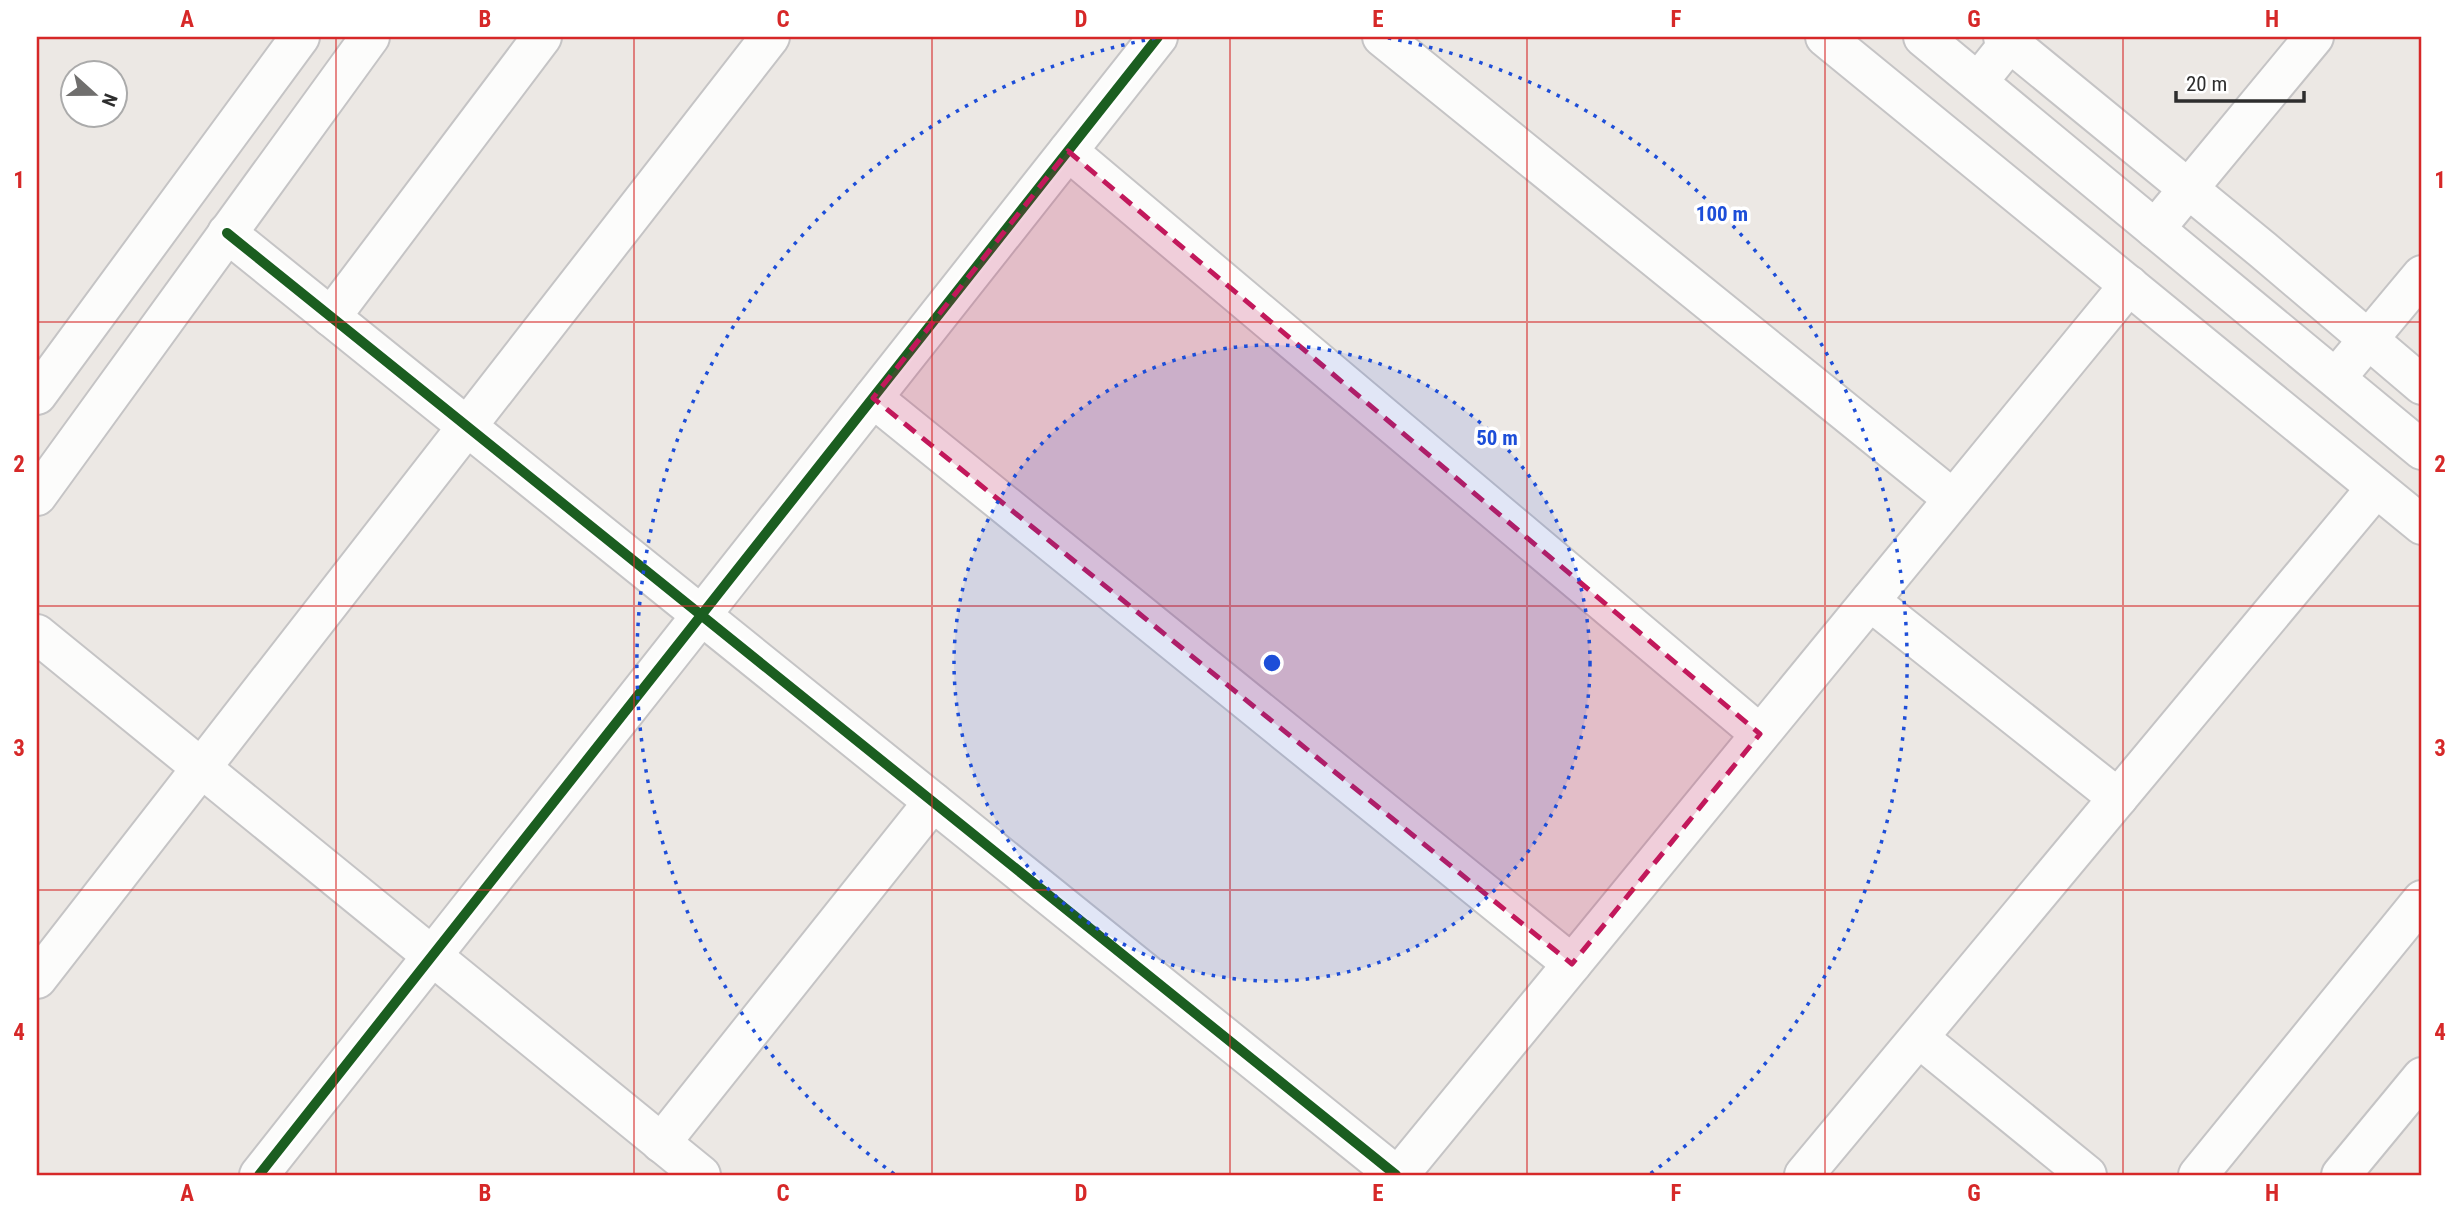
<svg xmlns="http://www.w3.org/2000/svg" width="2459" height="1212" viewBox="0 0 2459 1212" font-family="'Roboto Condensed',sans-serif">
	<rect width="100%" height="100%" fill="#ece8e4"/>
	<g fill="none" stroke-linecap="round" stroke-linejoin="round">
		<g stroke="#c5c4c5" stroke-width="42">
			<g id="street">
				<polyline points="1382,37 1953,499"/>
				<polyline points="1825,37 2422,525"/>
				<polyline points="1978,82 2014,37"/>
				<polyline points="1068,151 1760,734"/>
				<polyline points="2155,229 2314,37"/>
				<polyline points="227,233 1396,1175"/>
				<polyline points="331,317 542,37"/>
				<polyline points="2336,378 2422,275"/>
				<polyline points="37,395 300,37"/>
				<polyline points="873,398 1572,964"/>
				<polyline points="37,496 370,37"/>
				<polyline points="1870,601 2118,798"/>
				<polyline points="37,634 701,1175"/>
				<polyline points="37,979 770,37"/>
				<polyline points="1919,1038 2087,1175"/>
				<polyline points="661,1143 933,802"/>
				<polyline points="259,1175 1158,37"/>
				<polyline points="1399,1175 2129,285"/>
				<polyline points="1804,1175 2376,488"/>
				<polyline points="2198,1175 2422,900"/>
				<polyline points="2341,1175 2422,1077"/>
			</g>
		</g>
		<g stroke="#c5c4c5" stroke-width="42">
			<g id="secondary">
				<polyline points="1923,37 2422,450"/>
				<polyline points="2003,37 2263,250 2422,385"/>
			</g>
		</g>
		<use href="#street" stroke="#fcfcfb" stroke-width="38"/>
		<use href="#secondary" stroke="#fcfcfb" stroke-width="38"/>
		<g stroke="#fff" stroke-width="15">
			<g id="cycleway">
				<polyline points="227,233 1396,1175"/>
				<polyline points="259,1175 1158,37"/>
			</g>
		</g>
		<use href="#cycleway" stroke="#1b5e20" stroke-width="10"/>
	</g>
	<path fill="#c2185b" fill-opacity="0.2" stroke="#c2185b" stroke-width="5" stroke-dasharray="14 9" stroke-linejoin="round" d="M1068,151L1760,734L1572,964L873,398Z"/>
	<path fill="none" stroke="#d62828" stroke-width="2" stroke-opacity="0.55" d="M336,37V1175M634,37V1175M932,37V1175M1230,37V1175M1527,37V1175M1825,37V1175M2123,37V1175M37,322H2422M37,606H2422M37,890H2422"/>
	<circle cx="1272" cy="663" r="318" fill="#1d4ed8" fill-opacity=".12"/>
	<g fill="none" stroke="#1d4ed8" stroke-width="3.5" stroke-dasharray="3.5 7">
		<circle cx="1272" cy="663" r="318"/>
		<path d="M894 1174A636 636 0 0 1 1156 38M1388 38A636 636 0 0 1 1650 1174"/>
	</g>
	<circle cx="1272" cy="663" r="10" fill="#1d4ed8" stroke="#fff" stroke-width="3.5"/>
	<g font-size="21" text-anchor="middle" font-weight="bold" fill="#1d4ed8" stroke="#fff" stroke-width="7" stroke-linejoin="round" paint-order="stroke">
		<text x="1722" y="221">100 m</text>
		<text x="1497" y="445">50 m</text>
	</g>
	<rect width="2459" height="1212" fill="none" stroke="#ffffff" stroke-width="77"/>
	<g transform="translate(94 94) rotate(111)"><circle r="33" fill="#ffffff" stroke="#ababab" stroke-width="2"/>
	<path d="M0-5L12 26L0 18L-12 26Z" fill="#706f6e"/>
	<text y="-10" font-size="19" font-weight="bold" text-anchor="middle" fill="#2e2e2e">N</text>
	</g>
	<path d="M2176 91v10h128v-10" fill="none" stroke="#2e2e2e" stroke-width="3.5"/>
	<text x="2186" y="91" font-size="21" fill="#2e2e2e" stroke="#ffffff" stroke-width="5" paint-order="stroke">20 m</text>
	<rect x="38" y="38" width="2382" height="1136" fill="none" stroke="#d62828" stroke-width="2.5"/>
	<g font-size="23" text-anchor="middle" font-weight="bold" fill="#d62828">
		<text x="187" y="27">A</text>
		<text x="485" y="27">B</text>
		<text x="783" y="27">C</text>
		<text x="1081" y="27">D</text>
		<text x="1378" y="27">E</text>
		<text x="1676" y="27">F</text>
		<text x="1974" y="27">G</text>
		<text x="2272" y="27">H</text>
		<text x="19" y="188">1</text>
		<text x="2440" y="188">1</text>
		<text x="19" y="472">2</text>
		<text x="2440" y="472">2</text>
		<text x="19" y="756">3</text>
		<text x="2440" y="756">3</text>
		<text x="19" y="1040">4</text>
		<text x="2440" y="1040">4</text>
		<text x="187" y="1201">A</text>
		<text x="485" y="1201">B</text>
		<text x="783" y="1201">C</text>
		<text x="1081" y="1201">D</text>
		<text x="1378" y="1201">E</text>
		<text x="1676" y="1201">F</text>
		<text x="1974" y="1201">G</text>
		<text x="2272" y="1201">H</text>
	</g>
</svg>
